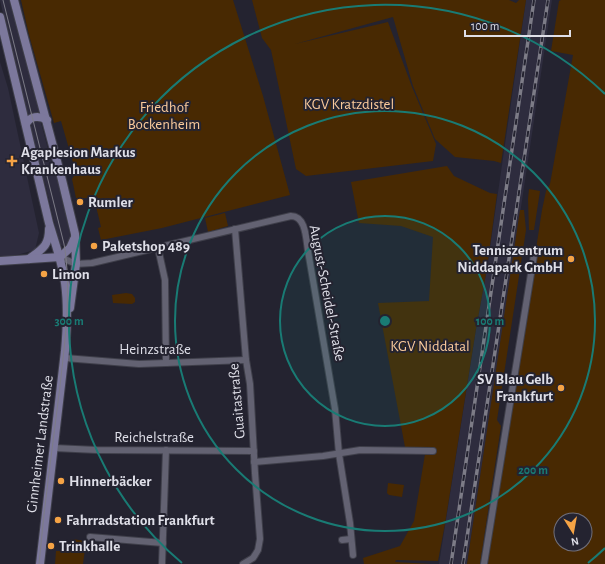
<svg xmlns="http://www.w3.org/2000/svg" width="605" height="564" viewBox="0 0 605 564" font-family="'Alegreya Sans',sans-serif">
	<rect width="100%" height="100%" fill="#242330"/>
	<g fill="#2e2c3e">
		<polygon points="0,0 9,0 42,115 36,113 26,116"/>
		<polygon points="526,0 552,0 491,408 467,564 439,564 476,329 487,268"/>
		<polygon points="0,62 8,88 39,233 35,250 13,256 0,256"/>
		<polygon points="37,120 41,123 52,164 58,181 71,239 68,243 64,246 60,245 57,234 45,183 39,170 29,125"/>
	</g>
	<g fill="#482902" fill-rule="evenodd">
		<polygon points="21,0 233,0 263,96 290,195 162,228 101,240 98,228 101,227 94,198 76,198 72,179 76,173 61,121 54,123 29,35"/>
		<polygon points="252,0 509,0 516,3 519,0 526,0 501,163 494,161 455,157 435,139 413,86 393,17 295,44 388,22 412,87 436,144 433,161 306,176 296,169 271,50 262,38"/>
		<path d="M561,0H605V564H486L500,483L542,210L546,191L550,184L573,55L551,51L559,1ZM561,520H585V544H561Z"/>
		<polygon points="447,166 454,176 490,193 497,194 487,268 476,329 445,524 438,561 396,560 395,562 431,564 364,564 363,558 400,546 414,521 426,448 405,447 378,303 429,301 433,237 401,226 359,223 351,182"/>
		<polygon points="529,189 540,191 534,230 529,230 528,199"/>
		<polygon points="520,210 524,210 526,230 497,420 501,426 480,564 467,564"/>
		<polygon points="225,213 228,226 208,232 205,218"/>
		<polygon points="126,293 132,294 135,298 135,302 132,304 113,303 112,295"/>
		<polygon points="388,483 404,485 402,497 389,495 387,493"/>
		<polygon points="72,539 86,541 83,564 55,564 56,551 63,551 63,543 69,543"/>
	</g>
	<g fill="none" stroke-linecap="round" stroke-linejoin="round">
		<g stroke="#3f3f4a" stroke-width="8">
			<g id="minor">
				<polyline points="235,229 246,360 250,384 255,473 260,539 258,550 255,555 253,558 243,564"/>
				<polyline points="158,248 165,280 166,363"/>
				<path d="M60,257L76,264L92,263L291,216C306,216 306,239 308,251L335,409L339,454L350,523L353,555"/>
				<polyline points="65,358 139,364 246,360"/>
				<polyline points="54,448 97,450 254,451"/>
				<polyline points="254,462 323,456 360,450 433,451"/>
				<polyline points="90,537 163,543"/>
				<polyline points="342,540 351,539"/>
				<polyline points="162,564 166,450"/>
				<polyline points="484,564 535,249"/>
			</g>
		</g>
		<g stroke="#3f3f4a" stroke-width="10">
			<g id="secondary">
				<polyline points="14,0 62,180 75,234 76,264 70,308"/>
				<path d="M0,17L49,223C55,243 62,262 65,283C68,305 67,329 65,351L40,564"/>
				<path d="M26,124C30,116 39,115 47,120"/>
				<path d="M29,259C42,249 49,246 49,229"/>
				<polyline points="0,261 60,257 70,248 74,239"/>
			</g>
		</g>
		<use href="#minor" stroke="#636272" stroke-width="6"/>
		<use href="#secondary" stroke="#7c789c" stroke-width="8"/>
		<path stroke="#7d7c87" stroke-width="1" d="M3,0L64,244C72,291 65,339 60,386C53,445 44,505 39,564"/>
		<g stroke="#7d7c87" stroke-width="3.5">
			<g id="rail">
				<polyline points="451,564 534,0"/>
				<polyline points="463,564 548,0"/>
			</g>
		</g>
		<use href="#rail" stroke="#242330" stroke-width="2" stroke-dasharray="6" stroke-linecap="butt"/>
	</g>
	<circle cx="385" cy="321" r="105" fill="#197b74" fill-opacity=".12"/>
	<g fill="none" stroke="#197b74" stroke-width="2">
		<circle cx="385" cy="321" r="105"/>
		<circle cx="385" cy="321" r="210"/>
		<path d="M605 548A316 316 0 0 1 588 563M182 563A316 316 0 1 1 605 94"/>
	</g>
	<g fill="#f5a345" stroke="#242330" stroke-width="1.5">
		<path d="M10 155h4v4h4v4h-4v4h-4v-4h-4v-4h4z"/>
		<circle cx="80" cy="202" r="4"/>
		<circle cx="94" cy="246" r="4"/>
		<circle cx="571" cy="259" r="4"/>
		<circle cx="44" cy="274" r="4"/>
		<circle cx="561" cy="388" r="4"/>
		<circle cx="61" cy="481" r="4"/>
		<circle cx="58" cy="520" r="4"/>
		<circle cx="51" cy="546" r="4"/>
	</g>
	<g text-anchor="middle" dominant-baseline="central" stroke-width="4" stroke-linejoin="round" paint-order="stroke">
		<g font-size="15" fill="#faca9b" stroke="#242330">
			<text x="349" y="104">KGV Kratzdistel</text>
			<text x="164" y="107">Friedhof<tspan x="164" dy="17">Bockenheim</tspan></text>
			<text x="430" y="346">KGV Niddatal</text>
		</g>
		<g font-size="15" font-weight="bold" fill="#dfdfe8" stroke="#242330" text-anchor="start">
			<text x="21" y="152">Agaplesion Markus<tspan x="21" dy="17">Krankenhaus</tspan></text>
			<text x="88" y="202">Rumler</text>
			<text x="102" y="246">Paketshop 489</text>
			<text x="563" y="250" text-anchor="end">Tenniszentrum<tspan x="563" dy="17">Niddapark GmbH</tspan></text>
			<text x="52" y="274">Limon</text>
			<text x="553" y="379" text-anchor="end">SV Blau Gelb<tspan x="553" dy="17">Frankfurt</tspan></text>
			<text x="69" y="481">Hinnerbäcker</text>
			<text x="66" y="520">Fahrradstation Frankfurt</text>
			<text x="59" y="546">Trinkhalle</text>
		</g>
		<g font-size="15" fill="#dfdfe8" stroke="#242330">
			<text transform="translate(327 293) rotate(79)">August-Scheidel-Straße</text>
			<text x="155" y="349">Heinzstraße</text>
			<text transform="translate(237 401) rotate(-95)">Guaitastraße</text>
			<text x="154" y="437">Reichelstraße</text>
			<text transform="translate(40 444) rotate(-83)">Ginnheimer Landstraße</text>
		</g>
	</g>
	<circle cx="385" cy="321" r="6" fill="#197b74" stroke="#242330" stroke-width="2"/>
	<g font-size="12" text-anchor="middle" font-weight="bold" fill="#197b74" stroke="#242330" stroke-width="4" stroke-linejoin="round" paint-order="stroke">
		<text x="490" y="325">100 m</text>
		<text x="69" y="325">300 m</text>
		<text x="533" y="474">200 m</text>
	</g>
	<g transform="translate(573 532) rotate(169)"><circle r="19" fill="#242330" stroke="#6f6e7a"/>
	<path d="M0-3L7 15L0 10L-7 15Z" fill="#f5a345"/>
	<text y="-6" font-size="11" font-weight="bold" text-anchor="middle" fill="#dfdfe8">N</text>
	</g>
	<path d="M465 30v6h105v-6" fill="none" stroke="#dfdfe8" stroke-width="2"/>
	<text x="471" y="30" font-size="12" fill="#dfdfe8" stroke="#242330" stroke-width="3" paint-order="stroke">100 m</text>
</svg>
